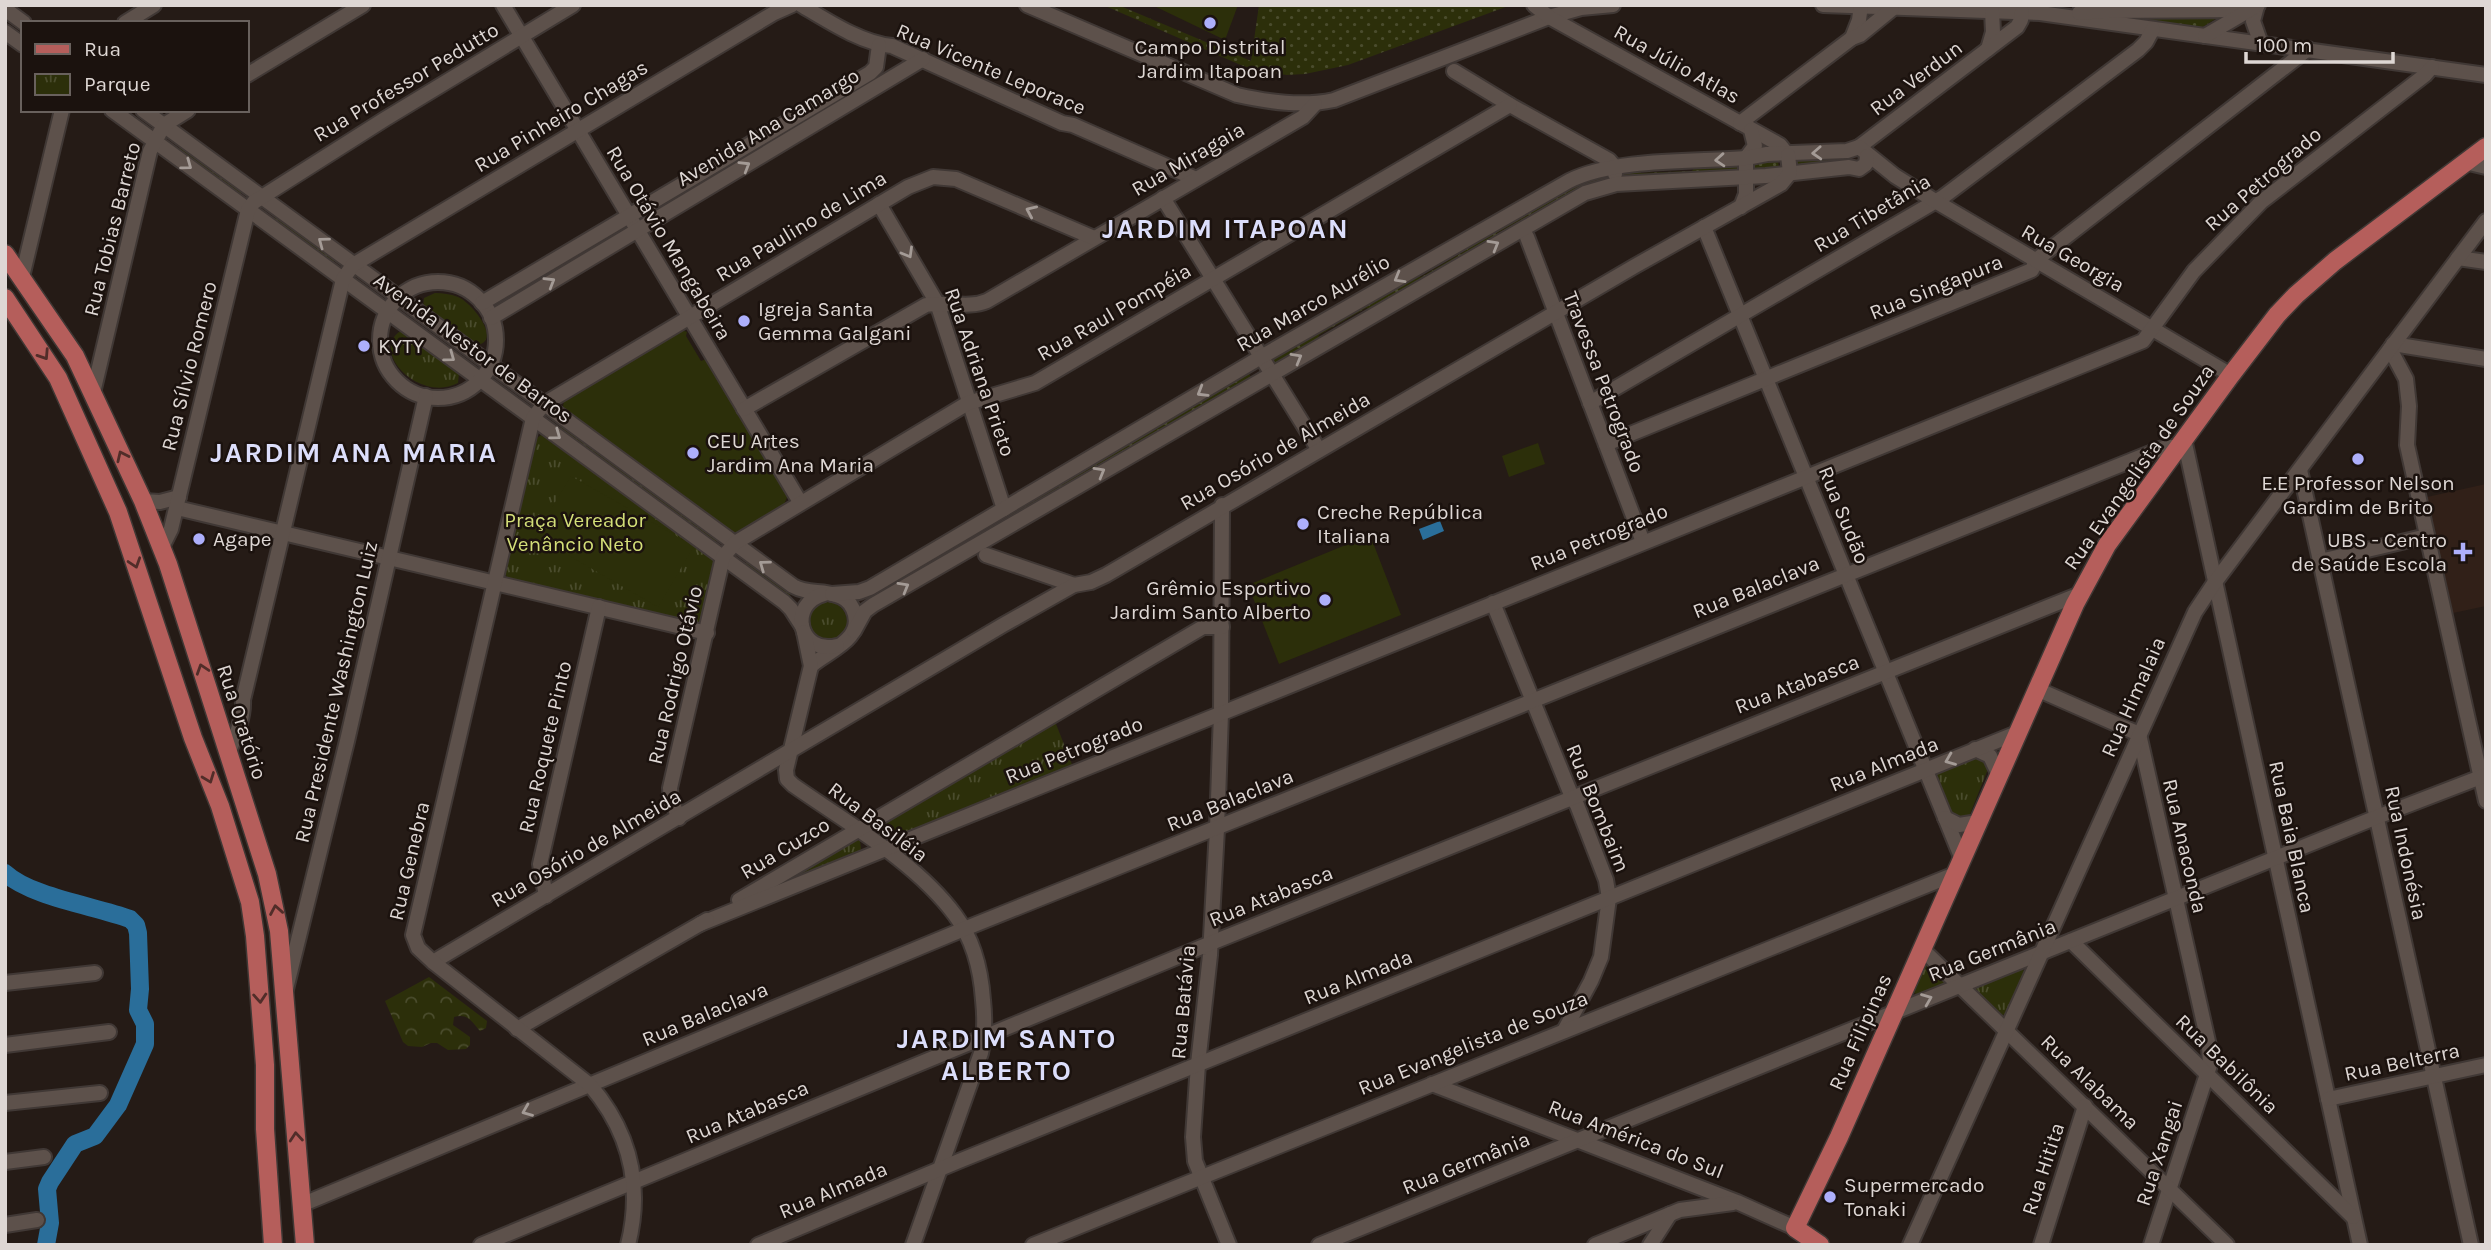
<svg xmlns="http://www.w3.org/2000/svg" width="2491" height="1250" viewBox="0 0 2491 1250" font-family="Karla,sans-serif">
	<defs>
		<pattern id="grass-dots" width="8" height="8" patternUnits="userSpaceOnUse" patternTransform="scale(1.75)"><rect width="8" height="8" fill="#2c2f0a"/><path d="M2 2h.1M6 6h.1" fill="none" stroke="#4a4c2d" stroke-width="1.8" stroke-linecap="round"/></pattern>
		<pattern id="forest-crowns" width="20" height="18" patternUnits="userSpaceOnUse" patternTransform="scale(1.75)"><rect width="20" height="18" fill="#2c2f0a"/><path d="M2 6a3 3 0 1 1 6 0M12 15a3 3 0 1 1 6 0" fill="none" stroke="#4a4c2d"/></pattern>
		<pattern id="park-tufts" width="24" height="20" patternUnits="userSpaceOnUse" patternTransform="scale(1.75)"><rect width="24" height="20" fill="#2c2f0a"/><path d="M3 7l-1-3M5 7V3M7 7l1-3M15 17l-1-3M17 17v-4M19 17l1-3" fill="none" stroke="#4a4c2d"/></pattern>
	</defs>
	<rect width="100%" height="100%" fill="#251b16"/>
	<polygon fill="#312018" points="2486,484 2486,606 2453,613 2427,497"/>
	<g fill="url(#grass-dots)">
		<polygon points="1103,5 1118,5 1251,61 1259,5 1511,5 1348,65 1305,74 1287,75 1272,73 1243,66"/>
		<polygon points="2220,16 2201,28 2129,20 2126,17"/>
		<polygon points="182,147 241,189 241,194 178,153 178,149"/>
		<polygon points="1841,158 1842,163 1796,168 1794,159"/>
		<polygon points="1771,160 1778,161 1779,168 1753,170 1752,163"/>
		<polygon points="1740,163 1742,172 1621,179 1619,170 1636,169 1641,173 1692,171 1696,166"/>
		<polygon points="1607,175 1608,180 1548,209 1542,208 1497,233 1496,239 1372,310 1366,308 1319,335 1317,341 1274,365 1270,358 1414,275 1421,277 1465,251 1466,245 1584,180"/>
		<polygon points="277,216 335,259 332,263 272,220"/>
		<polygon points="1248,372 1251,377 1249,379 1013,516 1005,515 962,542 960,548 955,547 954,546 1045,489 1051,490 1096,465 1097,458"/>
		<polygon points="561,425 718,539 717,541 713,543 560,431"/>
		<polygon points="942,553 944,556 873,598 871,597 871,594"/>
		<polygon points="749,561 791,593 789,597 745,565"/>
	</g>
	<path fill="url(#forest-crowns)" d="M429,977L487,1021L486,1028L480,1031C472,1022 468,1013 454,1017L453,1025L470,1037V1045L466,1049L448,1050L437,1043H431L422,1047L408,1046L403,1042L385,1001Z"/>
	<g fill="url(#park-tufts)">
		<path d="M435,293C443,293 450,294 458,297C473,303 506,346 472,345L423,308L424,298Z"/>
		<path d="M399,332H404L457,370L459,373L458,383C420,403 371,353 399,332Z"/>
		<polygon points="541,435 713,558 715,563 701,625 508,579 503,569 534,440"/>
		<circle cx="827" cy="622" r="20"/>
		<polygon points="1054,719 1073,767 891,841 886,841 875,834 875,827"/>
		<polygon points="1972,757 1983,759 1988,769 1970,814 1962,819 1950,815 1935,777 1937,772"/>
		<polygon points="853,838 860,841 861,849 856,854 785,881"/>
		<polygon points="1927,962 1949,984 1919,996 1913,992 1922,963"/>
		<polygon points="2022,967 2025,974 2007,1014 2001,1015 1976,993 1976,986"/>
	</g>
	<g fill="#2c2f0a">
		<polygon points="1152,5 1238,5 1225,40"/>
		<polygon points="682,330 687,332 686,336 701,361 706,359 788,495 783,507 740,532 730,532 724,528 563,407 564,400"/>
		<polygon points="1538,443 1545,464 1509,477 1502,456"/>
		<polygon points="571,476 694,546 658,607 535,536"/>
		<polygon points="1370,535 1401,615 1279,664 1248,585"/>
	</g>
	<polygon fill="#2a6e9a" points="1440,521 1444,531 1423,540 1419,529"/>
	<g fill="none" stroke-linecap="round" stroke-linejoin="round">
		<path stroke="#2a6e9a" stroke-width="18" d="M5,873C31,897 95,906 130,919L136,925L138,933L140,989L138,1010L145,1024V1044L118,1105L95,1136L75,1144L50,1182L47,1189L50,1223L46,1245"/>
		<g stroke="#403835" stroke-width="18">
			<g id="minor">
				<polyline points="503,5 800,502"/>
				<path d="M801,5C828,21 861,43 892,46L1062,123L1073,125L1196,179"/>
				<path d="M1027,5L1237,95C1269,102 1302,107 1334,100L1549,17L1581,8L1613,5"/>
				<polyline points="1534,5 1549,17 1780,145 1788,155"/>
				<polyline points="1823,5 2040,13 2486,75"/>
				<polyline points="2257,6 2253,21 2261,44"/>
				<polyline points="5,9 24,23"/>
				<polyline points="2079,13 2104,11 2249,10"/>
				<polyline points="125,23 154,5"/>
				<polyline points="5,32 23,45"/>
				<polyline points="2205,36 2258,5"/>
				<polyline points="1852,38 1859,20 1861,5"/>
				<polyline points="1988,49 1993,32 1992,11"/>
				<polyline points="1454,71 1510,105 1609,160 1614,166 1615,174"/>
				<polyline points="247,75 363,5"/>
				<polyline points="112,110 784,602 791,609 802,626"/>
				<path d="M143,110L793,586C807,594 821,590 836,595C844,597 850,602 853,609C867,639 827,651 811,666"/>
				<polyline points="1740,123 1852,38 1860,35 1892,9"/>
				<polyline points="1859,147 2017,27 2021,20 2022,12"/>
				<polyline points="2465,162 2486,167"/>
				<polyline points="1163,198 1319,450"/>
				<polyline points="879,204 937,303 1004,509"/>
				<polyline points="1741,207 1746,194 1746,158 1755,146 1751,130"/>
				<polyline points="1704,227 1962,859"/>
				<polyline points="1527,237 1643,542"/>
				<polyline points="2458,258 2486,262"/>
				<polyline points="22,277 62,110"/>
				<circle cx="438" cy="340" r="58"/>
				<polyline points="482,303 870,73 876,67 879,45"/>
				<polyline points="491,318 923,59"/>
				<polyline points="2393,344 2486,359"/>
				<polyline points="2390,349 2406,379 2409,406 2407,445 2486,801"/>
				<polyline points="93,393 150,151 164,125 188,110"/>
				<polyline points="1590,403 1943,197 2138,50 2146,42 2153,29"/>
				<path d="M744,409L926,305C946,301 968,309 987,301L1303,117L1315,104"/>
				<polyline points="2184,439 2360,1245"/>
				<polyline points="1606,444 2032,270 2036,260 2308,49"/>
				<polyline points="2300,470 2471,1245"/>
				<polyline points="143,501 160,502 179,497"/>
				<polyline points="1222,505 1221,713 1217,829 1210,955 1198,1064 1193,1137 1195,1161 1229,1245"/>
				<polyline points="177,508 707,633"/>
				<polyline points="162,547 171,529 248,210 254,202 385,119 573,5"/>
				<polyline points="986,555 1074,585"/>
				<polyline points="2320,561 2427,536"/>
				<path d="M824,594C787,604 799,655 837,646"/>
				<path d="M832,594L859,592L870,588L1261,357L1569,181C1615,158 1694,162 1746,158L1767,154L1847,151L1859,147L1895,176L1935,201L2231,375"/>
				<polyline points="1493,603 1572,797 1577,805 1606,880 1609,898 1601,957 1591,981 1564,1031"/>
				<polyline points="854,631 865,611 873,605 1585,193 1616,184 1766,176 1849,167 1859,169 1866,164 1867,156"/>
				<path d="M804,632L811,666L786,770L787,779L793,785C847,823 916,862 955,915C973,939 981,971 983,1000C985,1019 985,1035 981,1053L913,1245"/>
				<polyline points="2039,690 2139,734 2209,1046 2210,1065 2151,1245"/>
				<polyline points="1975,749 1990,756 1999,775"/>
				<path d="M228,752C236,737 244,717 243,700L343,279L353,265L774,13L792,5"/>
				<polyline points="679,818 671,800 670,788 723,557 735,543 968,403 1035,383 1510,105"/>
				<polyline points="1945,818 1959,825 1978,822"/>
				<polyline points="546,896 540,864 599,607"/>
				<polyline points="739,900 1203,627 1222,627"/>
				<polyline points="700,924 2143,341 2194,271 2261,202 2425,75 2432,67"/>
				<polyline points="2071,941 2353,1217"/>
				<polyline points="1922,949 2227,1245"/>
				<polyline points="433,962 1003,625 1074,585 1091,582 1106,575 1635,266 1781,184 1790,173 1788,155"/>
				<polyline points="5,983 95,973"/>
				<polyline points="286,989 347,741 426,396"/>
				<polyline points="517,1029 707,920"/>
				<polyline points="5,1045 109,1032"/>
				<polyline points="1432,1084 1737,1202 1795,1228"/>
				<polyline points="2328,1099 2486,1065"/>
				<polyline points="5,1103 100,1093"/>
				<polyline points="5,1162 44,1157"/>
				<polyline points="301,1205 964,929 2155,451 2166,447 2178,447"/>
				<polyline points="5,1225 37,1220"/>
				<polyline points="481,1245 1216,941 2080,594"/>
				<path d="M628,1245C643,1185 630,1132 590,1085L433,962L418,948L413,935L533,418L544,404L908,187L933,177L956,179L1094,238"/>
				<polyline points="758,1245 959,1161 2017,733"/>
				<polyline points="1033,1245 1955,874"/>
				<polyline points="1319,1245 2377,817 2486,775"/>
				<polyline points="1595,1245 1680,1210 1733,1203"/>
				<polyline points="1650,1245 1670,1214"/>
				<polyline points="1910,1245 2195,612 2215,582 2486,221"/>
				<polyline points="2041,1245 2085,1106"/>
			</g>
		</g>
		<g stroke="#403835" stroke-width="21">
			<g id="major">
				<polyline points="5,254 75,356 143,501 168,564 267,874 279,931 305,1245"/>
				<polyline points="5,298 58,378 118,512 193,738 220,806 250,902 255,936 265,1065 265,1129 273,1245"/>
				<polyline points="1820,1245 1795,1228 1839,1137 2075,604 2107,545 2231,375 2277,315 2296,295 2335,261 2486,147"/>
			</g>
		</g>
		<use href="#minor" stroke="#5d514b" stroke-width="14"/>
		<use href="#major" stroke="#b55e5b" stroke-width="18"/>
	</g>
	<defs><path id="oneway-chevron" d="M-2-3.5L2.5 0L-2 3.5" fill="none" stroke-width="1.6" stroke-linecap="round" stroke-linejoin="round" transform="scale(1.75)"/></defs>
	<g stroke="#a49b96">
		<use href="#oneway-chevron" transform="translate(1817 153) rotate(177)"/>
		<use href="#oneway-chevron" transform="translate(1720 160) rotate(176)"/>
		<use href="#oneway-chevron" transform="translate(187 165) rotate(36)"/>
		<use href="#oneway-chevron" transform="translate(745 166) rotate(-31)"/>
		<use href="#oneway-chevron" transform="translate(1031 211) rotate(-156)"/>
		<use href="#oneway-chevron" transform="translate(323 242) rotate(-143)"/>
		<use href="#oneway-chevron" transform="translate(1494 245) rotate(-30)"/>
		<use href="#oneway-chevron" transform="translate(908 253) rotate(60)"/>
		<use href="#oneway-chevron" transform="translate(1399 278) rotate(150)"/>
		<use href="#oneway-chevron" transform="translate(550 282) rotate(-31)"/>
		<use href="#oneway-chevron" transform="translate(450 357) rotate(36)"/>
		<use href="#oneway-chevron" transform="translate(1297 358) rotate(-30)"/>
		<use href="#oneway-chevron" transform="translate(1202 392) rotate(149)"/>
		<use href="#oneway-chevron" transform="translate(556 435) rotate(36)"/>
		<use href="#oneway-chevron" transform="translate(1100 472) rotate(-30)"/>
		<use href="#oneway-chevron" transform="translate(764 565) rotate(-144)"/>
		<use href="#oneway-chevron" transform="translate(904 587) rotate(-30)"/>
		<use href="#oneway-chevron" transform="translate(1950 760) rotate(158)"/>
		<use href="#oneway-chevron" transform="translate(1927 999) rotate(-22)"/>
		<use href="#oneway-chevron" transform="translate(527 1111) rotate(158)"/>
	</g>
	<g stroke="#512d29">
		<use href="#oneway-chevron" transform="translate(44 355) rotate(57)"/>
		<use href="#oneway-chevron" transform="translate(122 456) rotate(-115)"/>
		<use href="#oneway-chevron" transform="translate(135 563) rotate(72)"/>
		<use href="#oneway-chevron" transform="translate(202 669) rotate(-108)"/>
		<use href="#oneway-chevron" transform="translate(209 778) rotate(69)"/>
		<use href="#oneway-chevron" transform="translate(276 910) rotate(-100)"/>
		<use href="#oneway-chevron" transform="translate(260 998) rotate(86)"/>
		<use href="#oneway-chevron" transform="translate(296 1137) rotate(-95)"/>
	</g>
	<g fill="#adaffb" stroke="#1b120e" stroke-width="2.5">
		<circle cx="1210" cy="23" r="7"/>
		<circle cx="744" cy="321" r="7"/>
		<circle cx="364" cy="346" r="7"/>
		<circle cx="693" cy="453" r="7"/>
		<circle cx="2358" cy="459" r="7"/>
		<circle cx="1303" cy="524" r="7"/>
		<circle cx="199" cy="539" r="7"/>
		<path d="M2459.5 541.5h7v7h7v7h-7v7h-7v-7h-7v-7h7z"/>
		<circle cx="1325" cy="600" r="7"/>
		<circle cx="1830" cy="1197" r="7"/>
	</g>
	<g text-anchor="middle" dominant-baseline="central" stroke-width="5" stroke-linejoin="round" paint-order="stroke">
		<g font-size="21" fill="#ded7d4" stroke="#1b120e" text-anchor="start">
			<text x="1210" y="47" text-anchor="middle">Campo Distrital<tspan x="1210" dy="24">Jardim Itapoan</tspan></text>
			<text x="758" y="309">Igreja Santa<tspan x="758" dy="24">Gemma Galgani</tspan></text>
			<text x="378" y="346">KYTY</text>
			<text x="707" y="441">CEU Artes<tspan x="707" dy="24">Jardim Ana Maria</tspan></text>
			<text x="2358" y="483" text-anchor="middle">E.E Professor Nelson<tspan x="2358" dy="24">Gardim de Brito</tspan></text>
			<text x="1317" y="512">Creche República<tspan x="1317" dy="24">Italiana</tspan></text>
			<text x="213" y="539">Agape</text>
			<text x="2447" y="540" text-anchor="end">UBS - Centro<tspan x="2447" dy="24">de Saúde Escola</tspan></text>
			<text x="1311" y="588" text-anchor="end">Grêmio Esportivo<tspan x="1311" dy="24">Jardim Santo Alberto</tspan></text>
			<text x="1844" y="1185">Supermercado<tspan x="1844" dy="24">Tonaki</tspan></text>
		</g>
		<g font-size="21" fill="#ded7d4" stroke="#1b120e">
			<text transform="translate(1677 64) rotate(29)">Rua Júlio Atlas</text>
			<text transform="translate(991 69) rotate(23)">Rua Vicente Leporace</text>
			<text transform="translate(1916 78) rotate(-37)">Rua Verdun</text>
			<text transform="translate(406 82) rotate(-31)">Rua Professor Pedutto</text>
			<text transform="translate(561 116) rotate(-31)">Rua Pinheiro Chagas</text>
			<text transform="translate(768 127) rotate(-31)">Avenida Ana Camargo</text>
			<text transform="translate(1188 159) rotate(-30)">Rua Miragaia</text>
			<text transform="translate(2263 179) rotate(-41)">Rua Petrogrado</text>
			<text transform="translate(1872 213) rotate(-31)">Rua Tibetânia</text>
			<text transform="translate(801 226) rotate(-31)">Rua Paulino de Lima</text>
			<text transform="translate(112 229) rotate(-76)">Rua Tobias Barreto</text>
			<text transform="translate(669 243) rotate(59)">Rua Otávio Mangabeira</text>
			<text transform="translate(2073 258) rotate(30)">Rua Georgia</text>
			<text transform="translate(1936 287) rotate(-22)">Rua Singapura</text>
			<text transform="translate(1313 303) rotate(-30)">Rua Marco Aurélio</text>
			<text transform="translate(1114 312) rotate(-30)">Rua Raul Pompéia</text>
			<text transform="translate(473 348) rotate(36)">Avenida Nestor de Barros</text>
			<text transform="translate(189 366) rotate(-76)">Rua Sílvio Romero</text>
			<text transform="translate(980 372) rotate(71)">Rua Adriana Prieto</text>
			<text transform="translate(1604 382) rotate(69)">Travessa Petrogrado</text>
			<text transform="translate(1275 451) rotate(-30)">Rua Osório de Almeida</text>
			<text transform="translate(2139 467) rotate(-55)">Rua Evangelista de Souza</text>
			<text transform="translate(1844 515) rotate(68)">Rua Sudão</text>
			<text transform="translate(1599 537) rotate(-22)">Rua Petrogrado</text>
			<text transform="translate(1756 587) rotate(-22)">Rua Balaclava</text>
			<text transform="translate(675 675) rotate(-77)">Rua Rodrigo Otávio</text>
			<text transform="translate(1797 684) rotate(-21)">Rua Atabasca</text>
			<text transform="translate(336 692) rotate(-77)">Rua Presidente Washington Luiz</text>
			<text transform="translate(2133 697) rotate(-66)">Rua Himalaia</text>
			<text transform="translate(242 722) rotate(72)">Rua Oratório</text>
			<text transform="translate(545 747) rotate(-77)">Rua Roquete Pinto</text>
			<text transform="translate(1074 750) rotate(-22)">Rua Petrogrado</text>
			<text transform="translate(1884 764) rotate(-22)">Rua Almada</text>
			<text transform="translate(1230 800) rotate(-22)">Rua Balaclava</text>
			<text transform="translate(1598 808) rotate(68)">Rua Bombaim</text>
			<text transform="translate(878 822) rotate(37)">Rua Basiléia</text>
			<text transform="translate(2292 837) rotate(78)">Rua Baia Blanca</text>
			<text transform="translate(2185 846) rotate(77)">Rua Anaconda</text>
			<text transform="translate(586 848) rotate(-30)">Rua Osório de Almeida</text>
			<text transform="translate(785 848) rotate(-31)">Rua Cuzco</text>
			<text transform="translate(2406 853) rotate(78)">Rua Indonésia</text>
			<text transform="translate(409 861) rotate(-77)">Rua Genebra</text>
			<text transform="translate(1271 896) rotate(-22)">Rua Atabasca</text>
			<text transform="translate(1992 950) rotate(-22)">Rua Germânia</text>
			<text transform="translate(1358 977) rotate(-22)">Rua Almada</text>
			<text transform="translate(1183 1002) rotate(-85)">Rua Batávia</text>
			<text transform="translate(705 1014) rotate(-23)">Rua Balaclava</text>
			<text transform="translate(1860 1032) rotate(-66)">Rua Filipinas</text>
			<text transform="translate(1473 1043) rotate(-22)">Rua Evangelista de Souza</text>
			<text transform="translate(2402 1062) rotate(-12)">Rua Belterra</text>
			<text transform="translate(2227 1064) rotate(44)">Rua Babilônia</text>
			<text transform="translate(2090 1082) rotate(44)">Rua Alabama</text>
			<text transform="translate(747 1112) rotate(-23)">Rua Atabasca</text>
			<text transform="translate(1636 1139) rotate(21)">Rua América do Sul</text>
			<text transform="translate(2159 1153) rotate(-72)">Rua Xangai</text>
			<text transform="translate(1466 1163) rotate(-22)">Rua Germânia</text>
			<text transform="translate(2043 1169) rotate(-72)">Rua Hitita</text>
			<text transform="translate(833 1190) rotate(-23)">Rua Almada</text>
		</g>
		<g font-size="21" fill="#d3de78" stroke="#1b120e">
			<text x="575" y="520">Praça Vereador<tspan x="575" dy="24">Venâncio Neto</tspan></text>
		</g>
		<g font-size="28" font-weight="bold" letter-spacing="2" fill="#dcdefb" stroke="#1b120e">
			<text x="1226" y="228">JARDIM ITAPOAN</text>
			<text x="354" y="452">JARDIM ANA MARIA</text>
			<text x="1007" y="1038">JARDIM SANTO<tspan x="1007" dy="32">ALBERTO</tspan></text>
		</g>
	</g>
	<rect width="2491" height="1250" fill="none" stroke="#ded7d4" stroke-width="14"/>
	<rect x="21" y="21" width="228" height="91" fill="#1b120e" stroke="#69615d" stroke-width="2"/>
	<rect x="35" y="44" width="35" height="10" fill="#b55e5b" stroke="#69615d" stroke-width="2"/>
	<text x="84" y="56" font-size="21" fill="#ded7d4">Rua</text>
	<rect x="35" y="74" width="35" height="21" fill="url(#park-tufts)" stroke="#69615d" stroke-width="2"/>
	<text x="84" y="91" font-size="21" fill="#ded7d4">Parque</text>
	<path d="M2246 52v10h147v-10" fill="none" stroke="#ded7d4" stroke-width="3.5"/>
	<text x="2256" y="52" font-size="21" fill="#ded7d4" stroke="#1b120e" stroke-width="5" paint-order="stroke">100 m</text>
</svg>
